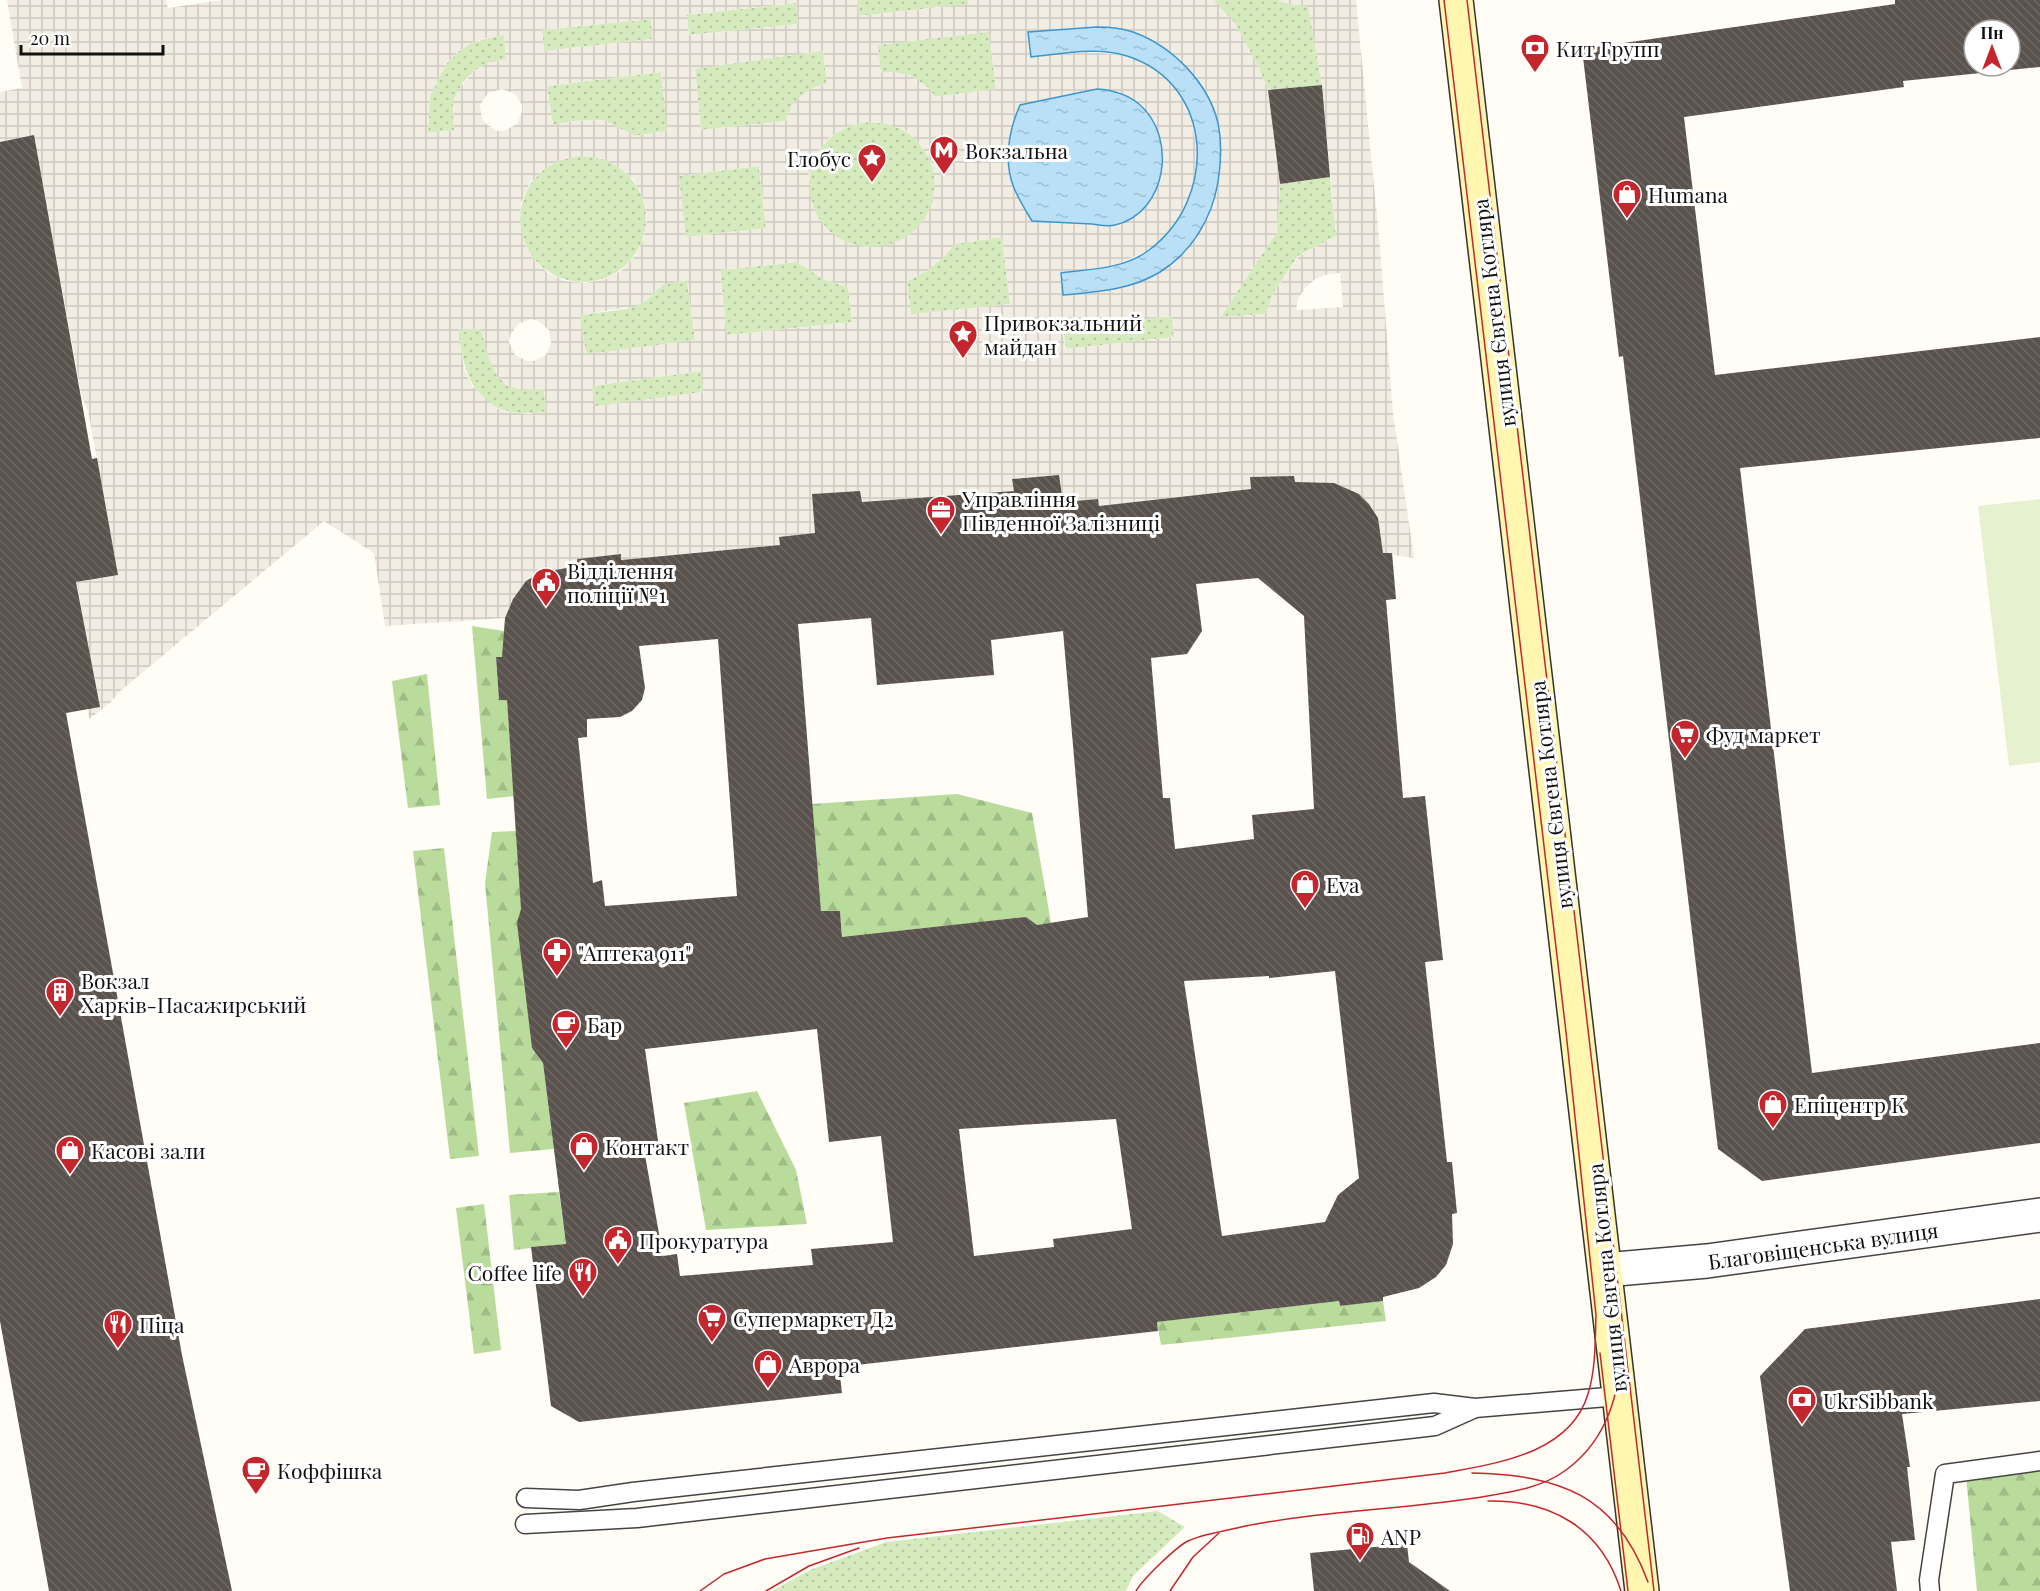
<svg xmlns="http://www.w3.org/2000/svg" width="2040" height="1591" viewBox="0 0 2040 1591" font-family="'Playfair Display',serif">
	<defs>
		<pattern id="green-dots" width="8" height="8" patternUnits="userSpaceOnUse" patternTransform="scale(1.5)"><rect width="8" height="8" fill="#d5ebbd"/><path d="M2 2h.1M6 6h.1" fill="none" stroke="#b6c8a1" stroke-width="1.8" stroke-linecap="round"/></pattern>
		<pattern id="forest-firs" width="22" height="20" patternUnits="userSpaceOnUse" patternTransform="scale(1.5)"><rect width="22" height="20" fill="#b9dc9c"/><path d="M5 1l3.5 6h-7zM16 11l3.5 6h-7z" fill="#9ebc85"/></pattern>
		<pattern id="plaza-grid" width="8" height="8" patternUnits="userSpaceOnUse" patternTransform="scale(1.5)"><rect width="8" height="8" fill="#f1ede2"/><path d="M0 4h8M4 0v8" fill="none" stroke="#cecac1"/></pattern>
		<pattern id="water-ripples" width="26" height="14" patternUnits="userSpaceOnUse" patternTransform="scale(1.5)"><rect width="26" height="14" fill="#b9e0f7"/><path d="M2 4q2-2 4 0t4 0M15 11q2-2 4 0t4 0" fill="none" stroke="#9ebfd3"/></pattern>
		<pattern id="building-back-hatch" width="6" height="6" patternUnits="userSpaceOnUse" patternTransform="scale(1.5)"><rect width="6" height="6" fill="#5a524d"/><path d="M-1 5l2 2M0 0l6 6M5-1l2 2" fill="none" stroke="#6d6662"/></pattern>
	</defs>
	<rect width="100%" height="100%" fill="#fffdf5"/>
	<g fill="url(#green-dots)">
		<polygon points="857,0 968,0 968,4 859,16"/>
		<polygon points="1214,0 1278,0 1288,4 1308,5 1322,85 1268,90 1257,64"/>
		<polygon points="796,3 798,24 689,35 687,15"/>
		<polygon points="651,19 653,39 544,51 542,30"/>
		<polygon points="989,31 996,89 935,97 929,88 894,72 881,73 877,45"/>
		<polygon points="504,34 506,60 487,63 474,71 463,82 453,102 454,130 428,133 430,96 447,63 459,51 471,43"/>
		<path d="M823,51L827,84C805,88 793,101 786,121L701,130L695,68Z"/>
		<polygon points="661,72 668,131 635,136 603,120 573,121 553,125 547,86"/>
		<circle cx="872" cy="185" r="63"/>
		<circle cx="583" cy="219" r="63"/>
		<polygon points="759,166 766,228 686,237 678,176"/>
		<polygon points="1330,177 1336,236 1298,256 1274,292 1266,314 1220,317 1277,232 1280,184"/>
		<polygon points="1002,237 1010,304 911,315 907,281 927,271 955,244"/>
		<polygon points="797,262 823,279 848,287 852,322 727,335 720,270"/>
		<polygon points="687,280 695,340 586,355 580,315 626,309 647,300 662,285"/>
		<polygon points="1172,316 1174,337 1066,349 1063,328"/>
		<path d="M481,329L523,390L544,389L546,412C482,420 465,388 458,330Z"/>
		<polygon points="701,371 704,392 595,407 592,386"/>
		<polygon points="1158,1511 1185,1527 1133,1576 1126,1591 772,1591 810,1570 886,1542"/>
	</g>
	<g fill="url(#forest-firs)">
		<polygon points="472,626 504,631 504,657 496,658 499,700 507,700 514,796 487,799"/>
		<polygon points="427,674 440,805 408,808 392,681"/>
		<polygon points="957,794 1032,813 1051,923 1037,925 1026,917 890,932 881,941 843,944 840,911 821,911 812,804"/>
		<polygon points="516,831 532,1048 543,1063 554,1149 510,1153 485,883 492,832"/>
		<polygon points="444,848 479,1156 450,1159 413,851"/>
		<polygon points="757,1091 796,1170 807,1224 706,1230 684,1103"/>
		<polygon points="559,1192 566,1244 514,1250 509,1195"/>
		<polygon points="484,1204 501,1350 474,1354 456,1208"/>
		<polygon points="1339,1301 1340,1306 1383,1301 1386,1321 1161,1345 1157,1322"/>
		<polygon points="2040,1468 2040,1591 1977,1591 1966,1476"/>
	</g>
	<polygon fill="#e6f2cf" points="2040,499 2040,762 2009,766 1978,506"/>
	<path fill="url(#plaza-grid)" fill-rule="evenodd" d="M7,0H166L168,8L222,0H857L859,16L968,4V0H1214L1235,23L1257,64L1268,90L1280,184L1277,232L1221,317L1266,314L1274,292L1299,256L1336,236L1322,85L1308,6L1288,4L1278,0H1356L1380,248L1393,413L1414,558L1382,553L1378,518L1369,504L1359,494L1334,483L1295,484L1294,476L1250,477L1251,489L1099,506L1098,499L1063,502L1059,475L1012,479L1014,491L862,502L860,491L813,494L815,533L780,545L621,560L620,554L577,559V567L526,581L513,599L505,618L385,626L374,553L324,521L119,692L110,703L89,719L88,708L99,707L77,582L118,575L88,411L82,398L34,136L0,142V92L22,88ZM796,3L798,24L689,35L687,15ZM651,19L652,39L544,51L542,30ZM1097,27L1117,28L1134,33L1161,47L1179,60L1196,78L1210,101L1218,122L1221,147L1216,196L1207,219L1194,240L1178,258L1160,272L1139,282L1100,292L1061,273L1113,266L1147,251L1162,239L1173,226L1191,194L1196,178L1197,150L1190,109L1166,77L1139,60L1124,55L1087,52L1063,54L1028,32ZM989,32L996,89L935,97L929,88L910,75L894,72L881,73L878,45ZM504,35L506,60L487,63L474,71L458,90L453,101L454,130L428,133L430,96L447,63L459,51L471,43L487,38ZM823,51L827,84L815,87L804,93L792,105L786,121L701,130L695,69ZM661,72L667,131L635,136L604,120L573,121L553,125L547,86ZM502,89L515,94L522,105V112L517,124L504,131H498L486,124L482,119L480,105L488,93ZM867,122L887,124L906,131L922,146L932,164L935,184L932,205L922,223L907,237L888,245L867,247L847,243L829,231L816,215L810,195L809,174L816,154L829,138L846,127ZM1159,135L1161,147V172L1156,191L1151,200ZM580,156L601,158L619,167L634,180L643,199L647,218L644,238L636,255L622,270L605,279L586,283L566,281L548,273L534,259L524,243L520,224L521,203L529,185L543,170L560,160ZM759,166L766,228L686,237L679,176ZM1002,237L1010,304L911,314L907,281L927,271L946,255L955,244ZM797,262L823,279L848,287L852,322L727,335L720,270ZM1340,273L1343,307L1296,310L1298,299L1305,288L1315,279L1328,274ZM687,280L695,340L586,354L580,315L637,306L647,300L662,285ZM1172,316L1174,337L1065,349L1063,328ZM531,319L538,321L549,330L551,343L546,355L534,361H527L515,355L509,342L510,335L518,324ZM481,329L488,357L498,377L507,386L523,390L544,389L546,411L529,414L509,412L496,408L472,386L464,368L458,330ZM701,371L703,392L595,406L592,386Z"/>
	<g fill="url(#water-ripples)" stroke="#3f96cf" stroke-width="1.5">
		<path d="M1097,27C1109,27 1121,28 1133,32C1172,46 1208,82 1218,123C1222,142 1221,163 1218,182C1212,218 1192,252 1160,272C1131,290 1096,292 1063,295L1061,273C1091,269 1124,269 1149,250C1218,199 1215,84 1127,56C1097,46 1061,54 1031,57L1028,32Z"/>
		<path d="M1097,89C1112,90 1127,94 1139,104C1178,137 1167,213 1115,225C1108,227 1099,225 1092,224C1072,223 1052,222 1032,221C1026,211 1019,200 1014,188C1003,161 1009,130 1020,105Z"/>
	</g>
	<g fill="url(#building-back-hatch)" fill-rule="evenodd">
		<path d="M1895,0H2040V67L1903,81L1904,87L1684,117L1715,375L2040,337V438L1740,468L1812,1073L2040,1043V1143L1762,1181L1718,1149L1623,356L1619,357L1582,49L1895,4ZM1974,30H2010V66H1974Z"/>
		<polygon points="1322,85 1330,177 1280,184 1268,90"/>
		<polygon points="34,135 92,459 97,458 118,575 76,582 100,707 66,713 182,1355 232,1591 49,1591 0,1321 0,142"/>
		<path d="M1059,475L1063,502L1098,499L1099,506L1251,489L1250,477L1294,476L1295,482L1334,483L1359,494L1369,504L1378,518L1383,553H1392L1396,599L1386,600L1403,798L1425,796L1443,960L1425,962L1447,1162H1452L1457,1213L1452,1214L1453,1244L1446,1265L1436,1277L1419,1288L1383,1297V1301L1340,1306L1339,1301L1157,1322L1158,1331L839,1367L842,1393L579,1422L551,1406L531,1247L566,1244L543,1063L532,1048L517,923L521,909L507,700H499L496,657H502L505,618L513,599L526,581L540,573L577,566V559L621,554V560L780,545L779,537L815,533L812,494L860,491L862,502L1014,491L1012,479ZM1258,578L1304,616L1314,809L1252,815L1254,839L1175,849L1170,798H1163L1151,658L1187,654L1202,631L1196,584ZM871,618L877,685L994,675L991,640L1063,631L1088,917L1037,925L1026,917L842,937L840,911H821L798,624ZM718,639L737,896L605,906L602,880L593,883L578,738L587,737V719L620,717L632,711L642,700L645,688L639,646ZM1335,971L1359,1178L1338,1195L1325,1222L1222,1236L1184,981L1269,976V978ZM817,1029L829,1142L881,1136L893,1242L811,1249L813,1265L680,1276L677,1254L663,1256L643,1144L658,1141L645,1049ZM1116,1119L1132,1229L1053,1239L1054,1247L974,1256L959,1129Z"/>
		<polygon points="2040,1299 2040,1401 1902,1414 1910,1467 1907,1467 1915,1540 1891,1542 1897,1591 1790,1591 1760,1376 1805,1329"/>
		<polygon points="1407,1544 1409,1562 1450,1591 1314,1591 1310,1553"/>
	</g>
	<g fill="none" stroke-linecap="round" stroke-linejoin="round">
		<g stroke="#444" stroke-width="21">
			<g id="service">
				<polyline points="526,1498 579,1500 633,1492 1434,1403 1475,1408 1619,1396"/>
				<polyline points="525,1524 637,1518 1418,1428 1435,1426 1473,1409"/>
				<polyline points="1930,1591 1929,1580 1945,1474 2040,1461"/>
			</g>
		</g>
		<g stroke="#444" stroke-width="36">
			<polyline id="tertiary" points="1605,1270 1707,1261 2040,1215"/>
		</g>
		<g stroke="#333" stroke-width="36">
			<polyline id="secondary" points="1456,0 1642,1591"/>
		</g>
		<use href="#service" stroke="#fff" stroke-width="18"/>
		<use href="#tertiary" stroke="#fff" stroke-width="33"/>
		<use href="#secondary" stroke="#fff6b0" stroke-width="33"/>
		<g stroke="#c4262e" stroke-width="1.5">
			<polyline points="1467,0 1654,1591"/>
			<polyline points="1600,1353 1628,1591"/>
			<path d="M1472,1473C1560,1475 1616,1495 1648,1582"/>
			<path d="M1488,1501C1552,1500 1601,1528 1621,1591"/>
			<path d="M700,1591L724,1574L765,1559L887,1538L1445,1473C1497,1463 1570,1454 1588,1394C1596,1368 1595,1341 1596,1315L1566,1032L1444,0"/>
			<polyline points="766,1591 809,1566 859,1548"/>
			<path d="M1136,1591C1143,1579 1176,1547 1188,1541C1202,1534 1226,1531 1241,1527C1318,1511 1397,1510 1475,1498C1505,1493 1541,1489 1566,1470C1603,1443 1618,1401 1621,1356"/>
			<polyline points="1170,1591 1193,1557 1219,1533"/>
		</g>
	</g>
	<defs>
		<g id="bank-pin" transform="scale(1.5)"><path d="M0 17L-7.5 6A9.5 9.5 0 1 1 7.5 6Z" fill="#c4262e" stroke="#fff"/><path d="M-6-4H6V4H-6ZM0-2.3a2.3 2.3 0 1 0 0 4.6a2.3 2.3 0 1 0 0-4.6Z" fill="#fff"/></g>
		<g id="metro-pin" transform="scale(1.5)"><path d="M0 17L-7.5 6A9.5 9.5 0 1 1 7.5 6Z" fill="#c4262e" stroke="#fff"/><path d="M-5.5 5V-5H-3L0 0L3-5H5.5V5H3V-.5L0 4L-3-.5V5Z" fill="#fff"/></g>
		<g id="sight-pin" transform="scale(1.5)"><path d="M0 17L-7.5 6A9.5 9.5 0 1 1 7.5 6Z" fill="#c4262e" stroke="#fff"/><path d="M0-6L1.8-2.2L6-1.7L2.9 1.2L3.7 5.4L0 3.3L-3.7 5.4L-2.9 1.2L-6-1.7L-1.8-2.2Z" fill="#fff"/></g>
		<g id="shop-pin" transform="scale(1.5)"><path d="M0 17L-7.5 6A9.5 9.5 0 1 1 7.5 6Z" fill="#c4262e" stroke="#fff"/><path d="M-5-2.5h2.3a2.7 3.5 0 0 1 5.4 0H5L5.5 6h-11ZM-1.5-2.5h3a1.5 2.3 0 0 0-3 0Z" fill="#fff"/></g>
		<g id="office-pin" transform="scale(1.5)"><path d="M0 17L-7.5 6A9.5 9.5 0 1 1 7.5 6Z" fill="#c4262e" stroke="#fff"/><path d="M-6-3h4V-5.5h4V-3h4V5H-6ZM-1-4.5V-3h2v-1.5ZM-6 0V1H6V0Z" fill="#fff"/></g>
		<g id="civic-pin" transform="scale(1.5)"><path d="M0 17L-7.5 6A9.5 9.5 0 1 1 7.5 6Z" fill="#c4262e" stroke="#fff"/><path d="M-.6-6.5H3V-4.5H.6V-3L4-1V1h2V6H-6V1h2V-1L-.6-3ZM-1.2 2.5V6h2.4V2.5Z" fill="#fff"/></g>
		<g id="supermarket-pin" transform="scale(1.5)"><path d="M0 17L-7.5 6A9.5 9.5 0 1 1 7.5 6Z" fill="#c4262e" stroke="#fff"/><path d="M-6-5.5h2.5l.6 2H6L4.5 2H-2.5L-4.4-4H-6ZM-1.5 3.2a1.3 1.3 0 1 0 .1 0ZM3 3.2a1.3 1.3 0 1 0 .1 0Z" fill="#fff"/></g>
		<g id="pharmacy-pin" transform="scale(1.5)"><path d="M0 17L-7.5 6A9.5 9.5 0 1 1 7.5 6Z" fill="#c4262e" stroke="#fff"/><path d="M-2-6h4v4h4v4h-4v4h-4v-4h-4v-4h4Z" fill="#fff"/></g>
		<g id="building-pin" transform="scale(1.5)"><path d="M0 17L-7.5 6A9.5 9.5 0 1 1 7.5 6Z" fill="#c4262e" stroke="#fff"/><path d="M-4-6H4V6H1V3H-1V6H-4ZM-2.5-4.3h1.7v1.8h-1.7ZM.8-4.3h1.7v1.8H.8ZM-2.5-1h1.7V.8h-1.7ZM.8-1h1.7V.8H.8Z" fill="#fff"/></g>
		<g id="cafe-pin" transform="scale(1.5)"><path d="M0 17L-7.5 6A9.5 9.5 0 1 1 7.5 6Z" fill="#c4262e" stroke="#fff"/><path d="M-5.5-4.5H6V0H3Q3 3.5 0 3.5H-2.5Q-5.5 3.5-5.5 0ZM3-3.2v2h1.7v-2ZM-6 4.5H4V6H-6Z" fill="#fff"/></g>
		<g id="restaurant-pin" transform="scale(1.5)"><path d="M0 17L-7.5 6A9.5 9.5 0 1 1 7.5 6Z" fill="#c4262e" stroke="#fff"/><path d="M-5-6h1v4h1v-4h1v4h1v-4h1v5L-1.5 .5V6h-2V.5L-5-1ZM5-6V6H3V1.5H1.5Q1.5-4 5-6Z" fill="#fff"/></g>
		<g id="fuel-pin" transform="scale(1.5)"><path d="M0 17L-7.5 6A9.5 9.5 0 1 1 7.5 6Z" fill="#c4262e" stroke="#fff"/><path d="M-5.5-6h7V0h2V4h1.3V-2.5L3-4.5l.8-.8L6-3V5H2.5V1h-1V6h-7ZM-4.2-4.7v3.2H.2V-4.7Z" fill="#fff"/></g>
	</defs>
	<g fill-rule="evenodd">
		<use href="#bank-pin" x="1535" y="48"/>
		<use href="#metro-pin" x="944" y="150"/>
		<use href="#sight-pin" x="872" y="158"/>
		<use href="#shop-pin" x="1627" y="194"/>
		<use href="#sight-pin" x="963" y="334"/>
		<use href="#office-pin" x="941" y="510"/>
		<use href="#civic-pin" x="546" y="582"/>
		<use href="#supermarket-pin" x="1685" y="734"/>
		<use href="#shop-pin" x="1305" y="884"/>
		<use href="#pharmacy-pin" x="557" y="952"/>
		<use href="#building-pin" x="60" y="992"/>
		<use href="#cafe-pin" x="566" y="1024"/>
		<use href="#shop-pin" x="1773" y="1104"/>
		<use href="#shop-pin" x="584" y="1146"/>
		<use href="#shop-pin" x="70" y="1150"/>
		<use href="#civic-pin" x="618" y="1240"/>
		<use href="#restaurant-pin" x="583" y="1272"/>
		<use href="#supermarket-pin" x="712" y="1318"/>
		<use href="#restaurant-pin" x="118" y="1324"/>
		<use href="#shop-pin" x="768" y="1364"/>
		<use href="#bank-pin" x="1802" y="1400"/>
		<use href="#cafe-pin" x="256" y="1470"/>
		<use href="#fuel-pin" x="1360" y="1536"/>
	</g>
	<g text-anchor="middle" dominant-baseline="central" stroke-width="6" stroke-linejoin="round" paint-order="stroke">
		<g font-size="21" fill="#111" stroke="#fff" text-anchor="start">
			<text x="1556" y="48">Кит Групп</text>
			<text x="965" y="150">Вокзальна</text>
			<text x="851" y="158" text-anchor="end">Глобус</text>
			<text x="1648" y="194">Humana</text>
			<text x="984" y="322">Привокзальний<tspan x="984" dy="24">майдан</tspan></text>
			<text x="962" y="498">Управління<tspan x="962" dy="24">Південної Залізниці</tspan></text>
			<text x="567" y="570">Відділення<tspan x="567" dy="24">поліції №1</tspan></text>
			<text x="1706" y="734">Фуд маркет</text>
			<text x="1326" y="884">Eva</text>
			<text x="578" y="952">"Аптека 911"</text>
			<text x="81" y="980">Вокзал<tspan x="81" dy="24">Харків-Пасажирський</tspan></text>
			<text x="587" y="1024">Бар</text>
			<text x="1794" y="1104">Епіцентр К</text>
			<text x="605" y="1146">Контакт</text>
			<text x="91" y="1150">Касові зали</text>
			<text x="639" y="1240">Прокуратура</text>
			<text x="562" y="1272" text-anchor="end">Coffee life</text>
			<text x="733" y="1318">Супермаркет Д2</text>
			<text x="139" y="1324">Піца</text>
			<text x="789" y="1364">Аврора</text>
			<text x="1823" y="1400">UkrSibbank</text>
			<text x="277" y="1470">Коффішка</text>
			<text x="1381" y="1536">ANP</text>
		</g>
		<g font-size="21" fill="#111" stroke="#fff">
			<text transform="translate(1493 313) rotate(-97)">вулиця Євгена Котляра</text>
			<text transform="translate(1550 795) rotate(-97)">вулиця Євгена Котляра</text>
			<text transform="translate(1823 1245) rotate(-8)">Благовіщенська вулиця</text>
			<text transform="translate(1606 1278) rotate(-96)">вулиця Євгена Котляра</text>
		</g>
	</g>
	<g transform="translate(1992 48)"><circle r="28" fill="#ffffff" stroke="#a0a0a0" stroke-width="1.5"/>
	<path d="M0-4.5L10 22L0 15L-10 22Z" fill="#c4262e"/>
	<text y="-9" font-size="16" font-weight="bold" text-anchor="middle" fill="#111111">Пн</text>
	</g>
	<path d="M21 45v9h142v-9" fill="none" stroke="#111111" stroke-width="3"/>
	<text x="30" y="45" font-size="18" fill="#111111" stroke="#ffffff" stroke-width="4.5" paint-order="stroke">20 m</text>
</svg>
